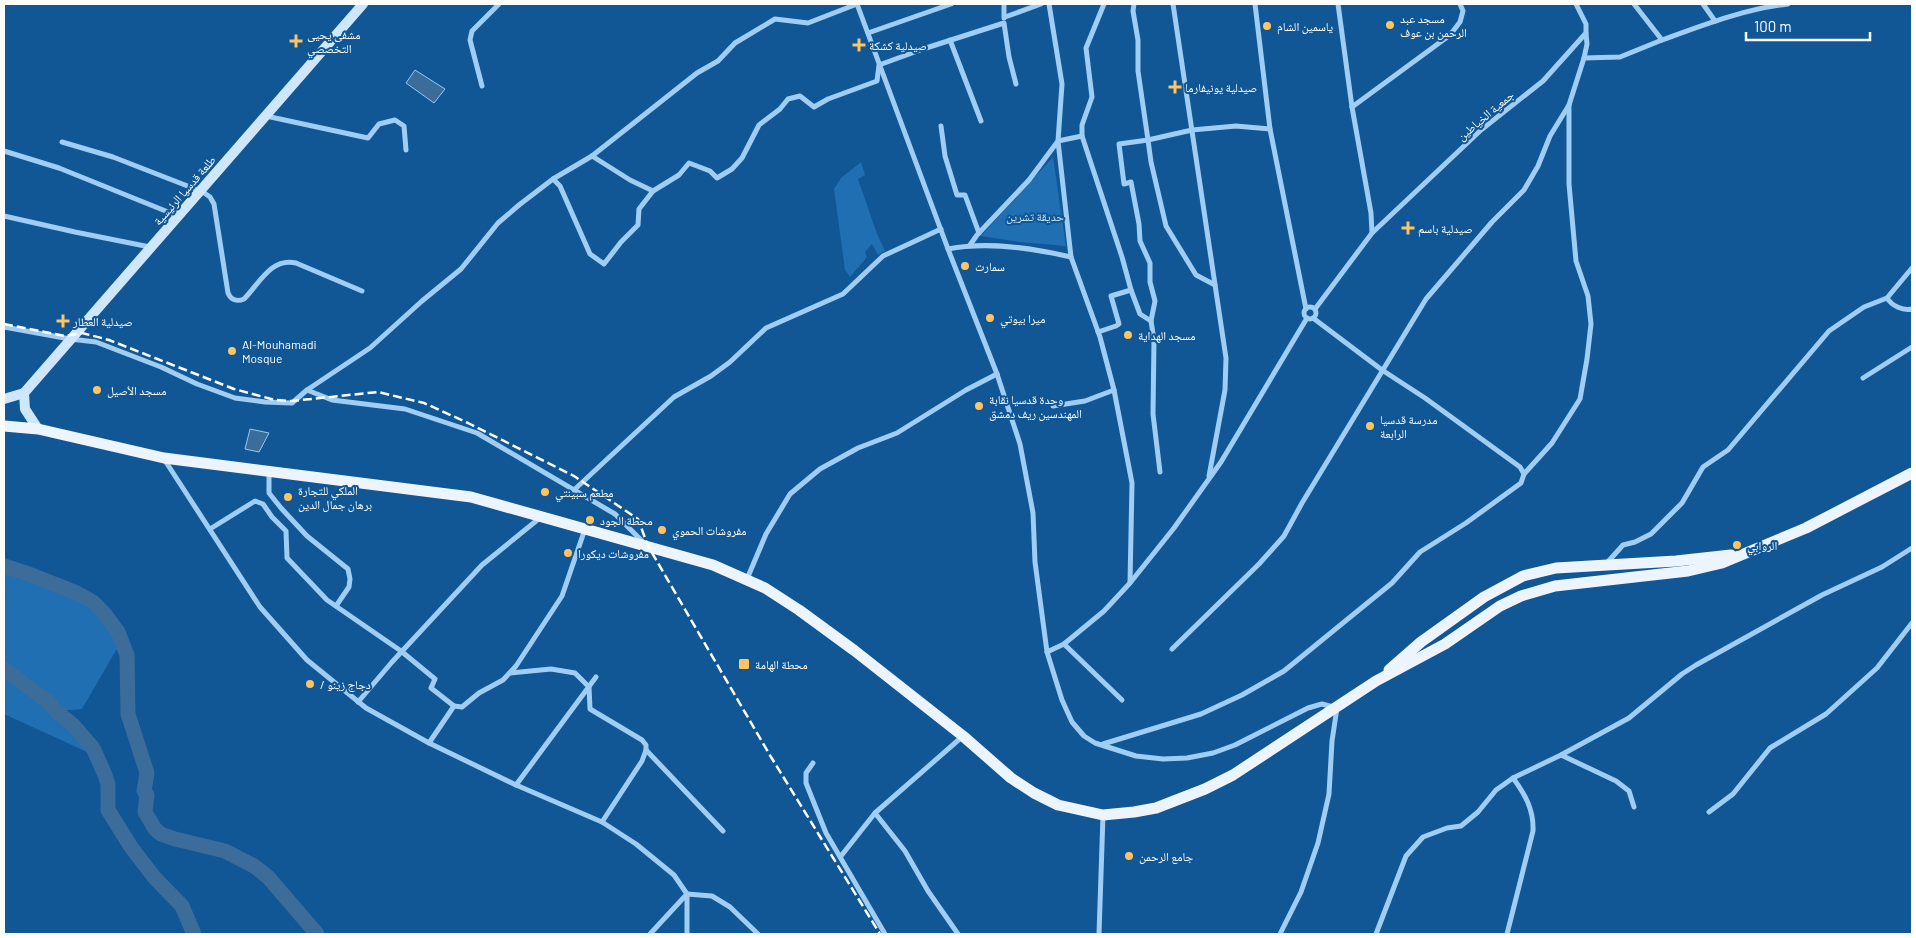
<svg xmlns="http://www.w3.org/2000/svg" width="1916" height="938" viewBox="0 0 1916 938" font-family="Barlow,'Noto Naskh Arabic',sans-serif">
	<rect width="100%" height="100%" fill="#115695"/>
	<g fill="#206fb2">
		<polygon points="1053,157 1066,246 1019,242 981,236"/>
		<polygon points="861,162 865,175 858,179 877,234 885,251 878,255 872,244 865,252 867,257 850,277 845,270 834,189 841,178"/>
		<path d="M4,567C38,577 75,587 102,611C110,619 116,631 122,640L82,709L57,711L98,757L4,714V674L52,708L22,683L4,671Z"/>
	</g>
	<g fill="#3b6c9a" stroke="#91c9f6">
		<polygon points="415,70 445,89 434,103 406,83"/>
		<polygon points="250,429 269,433 259,452 245,449"/>
	</g>
	<g fill="none" stroke-linecap="round" stroke-linejoin="round">
		<g stroke="#3b6c9a" stroke-width="15">
			<polyline points="4,566 29,574 77,593 93,602 104,613 118,632 127,655 128,714 147,773 144,791 147,795 145,812 155,829 161,834 175,839 225,851 254,866 268,877 317,934"/>
			<polyline points="4,669 46,700 56,711 73,725 93,748 105,775 108,784 108,810 131,847 154,877 182,906 194,934"/>
		</g>
		<g stroke="#a0cdf3" stroke-width="5">
			<polyline points="857,4 948,249 997,374 1020,444 1033,513 1035,562 1047,652 1064,644 1104,611 1130,583 1174,528 1221,462 1307,318"/>
			<polyline points="1004,4 1004,18"/>
			<polyline points="1049,4 1062,84 1058,141 1071,257 1100,337 1114,390 1132,483 1130,583"/>
			<polyline points="1134,4 1133,11 1138,40 1138,71 1148,140 1119,144 1124,184 1131,182 1139,224 1140,241 1150,263 1150,282 1155,301 1151,321"/>
			<polyline points="1173,4 1226,358 1225,390 1209,476"/>
			<polyline points="1255,4 1270,129 1306,309"/>
			<polyline points="1703,4 1715,21"/>
			<polyline points="1005,17 1041,4"/>
			<polyline points="868,33 951,4"/>
			<polyline points="950,40 981,121"/>
			<path d="M1662,40C1703,25 1744,9 1788,4"/>
			<polyline points="1584,58 1620,57 1662,40 1634,4"/>
			<polyline points="482,86 470,40 472,31 499,4"/>
			<polyline points="1352,107 1450,35 1460,22 1463,11 1460,4"/>
			<polyline points="266,116 368,138 379,124 395,120 404,126 406,150"/>
			<polyline points="941,126 945,156 957,195 965,195 979,233"/>
			<polyline points="1082,136 1122,257 1131,290 1140,314 1151,321 1154,340 1153,414 1160,472"/>
			<path d="M62,142L113,157L203,192L210,197L214,204L228,293C231,300 237,302 244,299C259,284 271,257 296,263L362,291"/>
			<polyline points="4,151 59,168 178,216"/>
			<polyline points="592,156 630,180 653,191"/>
			<polyline points="553,179 560,186 590,254 604,264 621,242 638,225 639,209 653,191 679,175 689,163 710,171 717,178 732,169 742,158 759,125 780,109 788,99 800,96 814,107 828,99 877,81 879,65 923,49 1004,23 1009,57 1016,84"/>
			<polyline points="4,216 75,232 150,247"/>
			<polyline points="1372,233 1481,130 1543,81 1586,33 1586,24 1576,4"/>
			<polyline points="970,245 977,235 1029,180 1058,141 1082,136 1082,125 1092,97 1086,48 1104,4"/>
			<path d="M948,249C988,241 1032,248 1071,257"/>
			<polyline points="1215,285 1196,275 1166,226 1151,162 1148,140 1192,130 1236,126 1270,129"/>
			<polyline points="1887,298 1912,268"/>
			<circle cx="1310" cy="313" r="6"/>
			<polyline points="1315,309 1372,233 1371,213 1352,107 1338,4"/>
			<polyline points="4,327 70,339 96,342 161,367 197,384 235,398 265,402 292,403 307,390 332,400 405,409 477,433 615,514 643,542"/>
			<polyline points="1098,332 1116,326 1119,324 1111,296 1131,290"/>
			<polyline points="1863,378 1912,347"/>
			<polyline points="307,390 370,348 422,301 461,269 498,223 519,205 553,179 592,156 697,73 718,61 735,43 775,19 808,23 857,4"/>
			<polyline points="1053,406 1085,401 1114,390"/>
			<polyline points="164,459 260,607 307,660 366,708 429,743 516,785 602,822 636,844 674,875 687,894 687,934"/>
			<polyline points="269,472 269,493 281,508 307,536 348,569 350,579 349,587 336,606"/>
			<polyline points="1524,474 1552,443 1580,399 1587,359 1591,324 1588,296 1576,261 1569,184 1569,105 1584,58 1587,44 1586,33"/>
			<polyline points="574,490 674,397 711,376 730,362 766,328 843,294 883,256 941,229"/>
			<polyline points="210,529 255,501 263,504 272,517 286,531 287,558 327,600 401,651 435,679 431,688 454,706"/>
			<path d="M1606,564L1623,545L1635,542L1651,534L1682,503L1703,467L1728,450L1829,331L1864,307L1887,298C1892,306 1903,311 1912,309"/>
			<polyline points="747,579 766,534 790,494 820,469 858,448 897,433 966,390 997,374"/>
			<polyline points="1064,644 1122,700"/>
			<polyline points="1172,649 1259,564 1284,536 1302,503 1426,299 1492,222 1524,190 1538,166 1550,136 1569,105"/>
			<polyline points="1047,652 1062,700 1072,722 1084,736 1095,743 1136,756 1163,759 1187,758 1213,753 1235,745 1308,708 1322,704 1337,708 1332,741 1329,794 1318,843 1301,892 1280,934"/>
			<polyline points="510,673 551,669 575,673 589,687 590,709 642,740 646,745 646,750"/>
			<polyline points="358,702 392,662 482,565 541,517"/>
			<polyline points="429,743 454,706 462,707 479,693 503,680 516,666 562,596 585,529"/>
			<polyline points="1103,744 1201,714 1242,695 1284,671 1392,583 1420,552 1466,523 1521,483 1524,474 1520,467 1425,398 1382,370 1313,318"/>
			<polyline points="1561,755 1616,781 1629,791 1634,807"/>
			<polyline points="813,763 806,773 806,783 826,833 885,934"/>
			<polyline points="516,785 596,677"/>
			<polyline points="1709,812 1733,794 1770,748 1826,714 1877,668 1912,623"/>
			<polyline points="602,822 642,761 646,750 723,831"/>
			<polyline points="841,856 875,813"/>
			<polyline points="650,934 687,894 712,896 730,907 758,934"/>
			<polyline points="958,934 928,891 905,851 875,813 963,736"/>
			<polyline points="1099,934 1103,815"/>
			<polyline points="1376,934 1406,856 1423,837 1447,828 1461,826 1478,812 1496,790 1513,778 1561,755 1629,718 1682,674 1696,665 1822,595 1882,567 1912,548"/>
			<path d="M1507,934L1533,831C1534,810 1525,794 1513,778"/>
		</g>
		<g stroke="#cfe7fd" stroke-width="10">
			<polyline points="24,393 25,409 38,429"/>
			<polyline points="4,399 24,393 363,4"/>
		</g>
		<g stroke="#ecf5ff" stroke-width="11">
			<polyline points="4,426 38,429 164,458 471,497 713,565 765,588 799,610 855,651 963,736 1011,778 1034,793 1058,805 1103,815 1134,812 1156,808 1205,789 1233,775 1376,681 1445,644 1500,606 1521,596 1555,586 1688,571 1722,563 1806,528 1912,473"/>
			<polyline points="1389,670 1421,642 1484,597 1523,576 1556,568 1676,561 1731,555"/>
		</g>
		<polyline stroke="#fff" stroke-width="2.5" stroke-dasharray="9 4" stroke-linecap="butt" points="4,324 65,336 82,333 109,340 234,389 275,400 292,401 378,392 424,403 468,423 574,476 638,519 648,546 771,757 880,934"/>
	</g>
	<g fill="#ffc462" stroke="#115695" stroke-width="2">
		<circle cx="1390" cy="25" r="5"/>
		<circle cx="1267" cy="26" r="5"/>
		<path d="M293.5 33.5h5v5h5v5h-5v5h-5v-5h-5v-5h5z"/>
		<path d="M856.5 37.5h5v5h5v5h-5v5h-5v-5h-5v-5h5z"/>
		<path d="M1172.5 79.5h5v5h5v5h-5v5h-5v-5h-5v-5h5z"/>
		<path d="M1405.5 220.5h5v5h5v5h-5v5h-5v-5h-5v-5h5z"/>
		<circle cx="965" cy="266" r="5"/>
		<circle cx="990" cy="318" r="5"/>
		<path d="M60.5 313.5h5v5h5v5h-5v5h-5v-5h-5v-5h5z"/>
		<circle cx="1128" cy="335" r="5"/>
		<circle cx="232" cy="351" r="5"/>
		<circle cx="97" cy="390" r="5"/>
		<circle cx="979" cy="406" r="5"/>
		<circle cx="1370" cy="426" r="5"/>
		<circle cx="545" cy="492" r="5"/>
		<circle cx="288" cy="497" r="5"/>
		<circle cx="590" cy="520" r="5"/>
		<circle cx="662" cy="530" r="5"/>
		<circle cx="1737" cy="545" r="5"/>
		<circle cx="568" cy="553" r="5"/>
		<rect x="738" y="658" width="12" height="12" rx="2.5"/>
		<circle cx="310" cy="684" r="5"/>
		<circle cx="1129" cy="856" r="5"/>
	</g>
	<g text-anchor="middle" dominant-baseline="central" stroke-width="4" stroke-linejoin="round" paint-order="stroke">
		<g font-size="12" fill="#fff" stroke="#115695" text-anchor="start">
			<text x="1400" y="18">مسجد عبد<tspan x="1400" dy="14">الرحمن بن عوف</tspan></text>
			<text x="1277" y="26">ياسمين الشام</text>
			<text x="307" y="34">مشفى يحيى<tspan x="307" dy="14">التخصصي</tspan></text>
			<text x="869" y="45">صيدلية كشكة</text>
			<text x="1185" y="87">صيدلية يونيفارما</text>
			<text x="1418" y="228">صيدلية باسم</text>
			<text x="975" y="266">سمارت</text>
			<text x="1000" y="318">ميرا بيوتي</text>
			<text x="73" y="321">صيدلية العطار</text>
			<text x="1138" y="335">مسجد الهداية</text>
			<text x="242" y="344">Al-Mouhamadi<tspan x="242" dy="14">Mosque</tspan></text>
			<text x="107" y="390">مسجد الأصيل</text>
			<text x="989" y="399">وحدة قدسيا نقابة<tspan x="989" dy="14">المهندسين ريف دمشق</tspan></text>
			<text x="1380" y="419">مدرسة قدسيا<tspan x="1380" dy="14">الرابعة</tspan></text>
			<text x="298" y="490">الملكي للتجارة<tspan x="298" dy="14">برهان جمال الدين</tspan></text>
			<text x="555" y="492">مطعم سبينتي</text>
			<text x="600" y="520">محطة الجود</text>
			<text x="672" y="530">مفروشات الحموي</text>
			<text x="1747" y="545">الروابي</text>
			<text x="578" y="553">مفروشات ديكورا</text>
			<text x="755" y="664">محطة الهامة</text>
			<text x="320" y="684">/ دجاج زينو</text>
			<text x="1139" y="856">جامع الرحمن</text>
		</g>
		<g font-size="12" fill="#fff" stroke="#115695">
			<text transform="translate(1485 115) rotate(-40)">جمعية الخياطين</text>
			<text transform="translate(184 190) rotate(-49)">طلعة قدسيا الرئيسية</text>
		</g>
		<g font-size="12" fill="#c8e5fd" stroke="#115695">
			<text x="1035" y="216">حديقة تشرين</text>
		</g>
	</g>
	<rect width="1916" height="938" fill="none" stroke="#ffffff" stroke-width="10"/>
	<path d="M1746 32v8h124v-8" fill="none" stroke="#ffffff" stroke-width="2.5"/>
	<text x="1754" y="32" font-size="15" fill="#ffffff" stroke="#115695" stroke-width="4" paint-order="stroke">100 m</text>
</svg>
